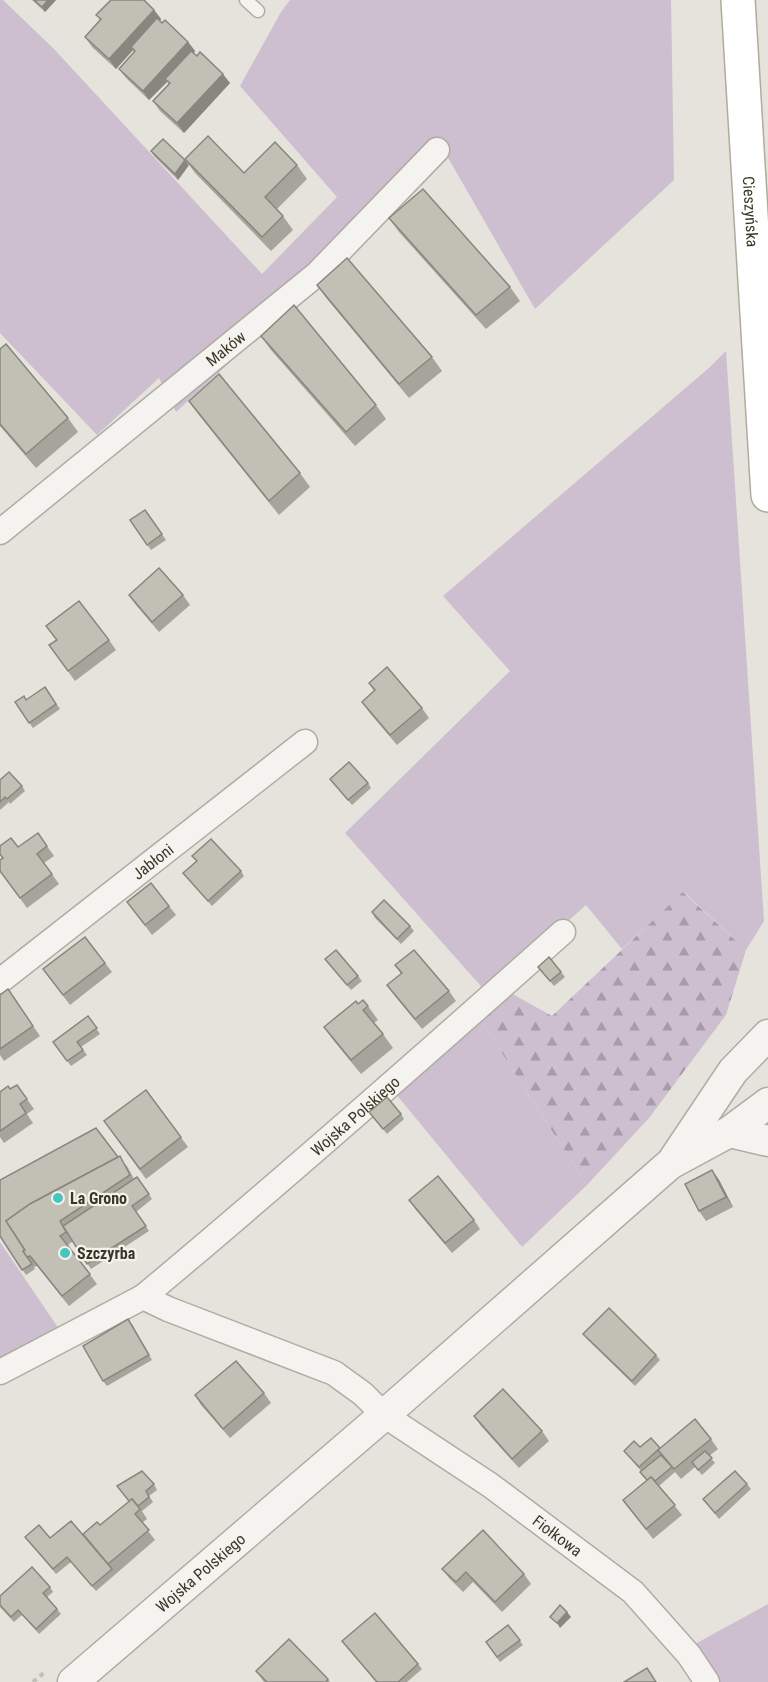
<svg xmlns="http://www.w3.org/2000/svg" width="768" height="1682" viewBox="0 0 768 1682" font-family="'Roboto Condensed',sans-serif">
	<defs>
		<pattern id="forest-firs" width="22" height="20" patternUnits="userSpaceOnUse" patternTransform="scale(1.5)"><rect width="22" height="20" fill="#cdbfcf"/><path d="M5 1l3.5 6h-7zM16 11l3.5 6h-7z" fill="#a89ca8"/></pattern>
	</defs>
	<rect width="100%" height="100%" fill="#e6e3dd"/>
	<g fill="#cdbfcf">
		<polygon points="0,0 3,0 54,49 262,274 337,197 240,86 281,12 290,0 671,0 674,180 535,309 447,156 344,257 176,412 159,378 97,435 0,333"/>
		<polygon points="726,351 764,921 746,950 684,892 622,949 586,905 487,993 345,833 510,671 443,596 710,367"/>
		<polygon points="480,1019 587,1185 522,1247 395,1093"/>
		<polygon points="0,1242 59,1329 0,1361"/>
		<polygon points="768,1604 768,1682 718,1682 695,1644"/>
	</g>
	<polygon fill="url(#forest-firs)" points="683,892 746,950 726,1015 649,1118 587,1185 480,1019 509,992 552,1016"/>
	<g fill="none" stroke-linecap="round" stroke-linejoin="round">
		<g stroke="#afaca3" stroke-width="15">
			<polyline id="service" points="246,0 258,11"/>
		</g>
		<g stroke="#afaca3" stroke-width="27">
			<g id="minor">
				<path id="s1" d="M0,532L317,274L437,150"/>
				<path id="s2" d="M0,981L305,742"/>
				<path id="s3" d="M143,1297C286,1178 425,1055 563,932"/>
				<path id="s4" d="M0,1372L143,1297L168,1309L334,1373L363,1394L384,1415L490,1485L633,1592L689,1655L707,1682"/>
			</g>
		</g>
		<g stroke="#afaca3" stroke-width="33">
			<g id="tertiary">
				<polyline points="729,1132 768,1141"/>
				<polyline points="674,1159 733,1071 768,1035"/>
				<path id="s5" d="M73,1682L384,1415L670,1164L729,1132L768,1103"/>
			</g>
		</g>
		<g stroke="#b1ab9d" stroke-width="36">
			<g id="primary">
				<path id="s6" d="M738,0L768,495"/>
			</g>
		</g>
		<polyline stroke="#c1beb7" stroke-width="4" stroke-dasharray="4.5 4.5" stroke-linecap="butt" points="33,1682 46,1671"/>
		<use href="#service" stroke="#f5f3ef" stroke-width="12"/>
		<use href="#minor" stroke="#f5f3ef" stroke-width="24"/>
		<use href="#tertiary" stroke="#f5f3ef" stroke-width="30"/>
		<use href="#primary" stroke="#fff" stroke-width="33"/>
	</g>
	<g fill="#a7a49c">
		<polygon points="32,0 56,0 45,12"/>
		<polygon points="154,10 161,19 160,21 188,42 195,51 194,53 230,83 184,133 160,111 153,101 169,84 167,82 149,100 126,78 119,69 134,52 133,50 116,69 92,47 85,37 100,20 96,15"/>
		<polygon points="151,151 189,165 178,180 154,156"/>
		<polygon points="185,159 244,173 297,165 307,179 277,209 283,216 293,230 271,251 195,173"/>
		<polygon points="389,218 510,287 520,301 486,329 399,232"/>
		<polygon points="317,285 432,357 442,371 409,398 327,299"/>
		<polygon points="261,336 376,405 386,419 355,446 271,350"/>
		<polygon points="0,349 68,418 78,432 36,468 0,426"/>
		<polygon points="189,401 300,473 310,487 279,515 199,415"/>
		<polygon points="145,510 166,540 151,550 130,520"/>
		<polygon points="129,595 183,595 190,605 159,632 136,605"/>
		<polygon points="46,626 109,640 116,650 75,681 49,645 56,640"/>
		<polygon points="369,683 422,708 429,718 397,745 369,712 362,702 374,691"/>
		<polygon points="45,687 60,709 33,728 15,702 27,700"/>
		<polygon points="330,779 368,783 371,788 352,805"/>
		<polygon points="0,780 22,786 25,791 10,804 9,802 0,810"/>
		<polygon points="0,846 18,847 47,846 54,856 44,863 59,884 27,908 0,871 2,858 0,855"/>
		<polygon points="192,856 241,871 244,876 212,906 183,873 196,861"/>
		<polygon points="127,902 169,906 176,915 152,935"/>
		<polygon points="372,912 410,926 414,931 401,944 375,918"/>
		<polygon points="325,959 358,976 362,981 351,990"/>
		<polygon points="105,963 112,972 70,1005 43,969"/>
		<polygon points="395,965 449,991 456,1001 422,1029 394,995 387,985 401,974"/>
		<polygon points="538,967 561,972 565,977 554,986"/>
		<polygon points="8,989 40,1036 4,1061 0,1055 0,995"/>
		<polygon points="358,1004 368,1006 378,1020 374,1023 383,1034 393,1048 361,1074 334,1041 324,1027"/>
		<polygon points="88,1016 100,1034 81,1047 87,1055 71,1066 53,1042"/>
		<polygon points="17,1085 34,1109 27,1114 33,1123 4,1143 0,1137 0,1092 11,1089"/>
		<polygon points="146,1090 188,1147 146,1179 111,1131"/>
		<polygon points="369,1112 401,1114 404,1119 387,1134"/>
		<polygon points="118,1157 127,1166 134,1179 137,1177 152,1199 136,1212 149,1231 91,1269 72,1241 73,1241 68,1245 97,1284 69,1306 37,1266 34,1267 35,1269 26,1275 0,1236"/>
		<polygon points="712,1170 719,1180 733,1207 706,1221 699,1211"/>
		<polygon points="409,1200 474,1220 480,1229 452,1253 416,1210"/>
		<polygon points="132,1324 152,1360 107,1386 103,1381"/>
		<polygon points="583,1334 656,1355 660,1360 635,1386 587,1339"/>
		<polygon points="264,1393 271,1403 230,1438 201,1405 195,1395"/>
		<polygon points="474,1416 542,1431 549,1441 519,1468 481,1426"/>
		<polygon points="711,1439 718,1449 709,1456 715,1463 702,1475 695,1467 681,1479 675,1472 659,1486 682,1515 653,1539 623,1500 647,1481 640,1472 641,1471 624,1451 640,1447 660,1448"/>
		<polygon points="154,1484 157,1490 149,1496 153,1502 142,1511 147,1519 142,1523 155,1540 96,1591 71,1562 56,1574 25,1537 86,1539 129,1502 117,1486"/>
		<polygon points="747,1484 751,1489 719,1519 703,1499"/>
		<polygon points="442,1569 524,1574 531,1584 502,1612 473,1582 463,1592 449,1578"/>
		<polygon points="50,1587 53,1592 47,1597 61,1614 39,1634 22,1615 14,1622 0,1607 0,1596"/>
		<polygon points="508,1625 523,1645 500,1662 486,1642"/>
		<polygon points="342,1641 418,1664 422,1669 407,1682 376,1682"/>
		<polygon points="256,1671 328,1679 330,1682 264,1682"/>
	</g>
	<g fill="#88867f">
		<polygon points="48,0 56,0 45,12 42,7"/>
		<polygon points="154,10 161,19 134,50 131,47 133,50 116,69 109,59"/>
		<polygon points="188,42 195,51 167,81 165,79 167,82 149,100 143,91"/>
		<polygon points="223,74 230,83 184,133 177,123"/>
		<polygon points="185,160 189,165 178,180 175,174"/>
		<polygon points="712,1170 719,1180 733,1207 726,1197"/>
		<polygon points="567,1612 571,1617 560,1628 557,1623"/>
	</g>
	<g fill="#c2bfb5" stroke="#88867f" stroke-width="1.5">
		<polygon points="34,0 48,0 42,7"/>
		<polygon points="111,0 144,0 154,10 109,59 85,37 101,19 96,15"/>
		<polygon points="157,18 162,23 165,20 188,42 143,91 119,69 135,51 131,47"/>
		<polygon points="191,51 197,56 200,52 223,74 177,123 153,101 170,83 165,79"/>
		<polygon points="208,136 244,173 275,142 297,165 265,197 283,216 262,237 185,159"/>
		<polygon points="163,139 185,160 175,174 151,151"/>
		<polygon points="423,189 510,287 476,315 389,218"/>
		<polygon points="347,258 432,357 399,384 317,285"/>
		<polygon points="294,305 376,405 346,432 261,336"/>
		<polygon points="6,344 68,418 26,454 0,424 0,349"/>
		<polygon points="219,374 300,473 269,501 189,401"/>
		<polygon points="145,510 162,534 147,545 130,520"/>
		<polygon points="159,568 183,595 152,622 129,595"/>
		<polygon points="79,601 109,640 68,671 49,645 57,640 46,626"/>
		<polygon points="387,667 422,708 390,735 362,702 375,690 369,683"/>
		<polygon points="45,687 56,704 29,723 15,702 24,696 26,700"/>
		<polygon points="349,762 368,783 348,800 330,779"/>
		<polygon points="9,772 22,786 7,799 5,797 0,802 0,780"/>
		<polygon points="38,833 47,846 37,854 52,874 20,898 0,871 0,860 3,858 0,854 0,846 11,838 18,847"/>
		<polygon points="211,839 241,871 208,901 183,873 197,861 192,856"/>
		<polygon points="151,883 169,906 145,925 127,902"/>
		<polygon points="384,900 410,926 397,939 372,912"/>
		<polygon points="85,937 105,963 63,995 43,969"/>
		<polygon points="336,950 358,976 347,985 325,959"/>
		<polygon points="414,950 449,991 415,1019 387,985 402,973 395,965"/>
		<polygon points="549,957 561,972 550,981 538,967"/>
		<polygon points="8,989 33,1026 0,1049 0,995"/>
		<polygon points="363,1000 368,1006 363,1010 383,1034 351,1060 324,1027 356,1001 358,1004"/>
		<polygon points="88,1016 97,1028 77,1042 83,1050 67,1061 53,1042"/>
		<polygon points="17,1085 27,1099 20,1104 26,1113 0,1131 0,1092 8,1086 10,1089"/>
		<polygon points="146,1090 181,1137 140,1169 104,1121"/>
		<polygon points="387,1097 401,1114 383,1129 369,1112"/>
		<polygon points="96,1128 118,1157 30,1204 6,1221 25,1250 23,1251 32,1264 22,1270 0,1236 0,1180"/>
		<polygon points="120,1156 130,1175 60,1221 66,1232 60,1236 90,1274 62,1296 30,1256 27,1257 23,1251 25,1250 6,1221 30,1204"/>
		<polygon points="712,1170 726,1197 699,1211 685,1184"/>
		<polygon points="438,1176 474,1220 445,1243 409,1200"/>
		<polygon points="137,1177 149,1194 132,1206 146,1226 87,1264 63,1226"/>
		<polygon points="609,1308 656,1355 632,1381 583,1334"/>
		<polygon points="128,1319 149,1355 103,1381 83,1346"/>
		<polygon points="236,1361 264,1393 223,1429 195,1395"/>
		<polygon points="503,1389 542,1431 512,1459 474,1416"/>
		<polygon points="695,1419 711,1439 674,1469 658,1450"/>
		<polygon points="651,1438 660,1448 639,1467 624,1451 634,1441 640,1447"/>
		<polygon points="705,1451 712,1458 698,1470 692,1462"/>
		<polygon points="661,1455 672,1467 655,1481 651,1477 647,1480 640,1472"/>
		<polygon points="142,1471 154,1484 146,1491 149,1497 138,1506 132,1499 129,1501 117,1486"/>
		<polygon points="735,1471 747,1484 715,1513 703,1499"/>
		<polygon points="651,1477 675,1505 646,1529 623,1500"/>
		<polygon points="132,1499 140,1509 135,1514 149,1530 108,1564 83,1534 97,1522 100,1525"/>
		<polygon points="71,1521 112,1569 92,1586 67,1557 53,1569 25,1537 39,1525 50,1538"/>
		<polygon points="483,1530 524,1574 495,1602 466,1572 456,1582 442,1569"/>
		<polygon points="32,1567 50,1587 43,1593 57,1609 36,1629 18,1610 11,1617 0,1605 0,1596"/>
		<polygon points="560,1605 567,1612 557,1623 550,1617"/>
		<polygon points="375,1613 418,1664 398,1682 377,1682 342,1641"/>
		<polygon points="508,1625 520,1640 497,1657 486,1642"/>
		<polygon points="289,1639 328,1679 326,1682 267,1682 256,1671"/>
		<polygon points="647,1668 656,1682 624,1682"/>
	</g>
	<g fill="#48c5c1" stroke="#f4f2ec" stroke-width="2">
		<circle cx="58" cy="1198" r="6"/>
		<circle cx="65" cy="1253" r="6"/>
	</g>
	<g text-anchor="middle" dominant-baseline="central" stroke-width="4.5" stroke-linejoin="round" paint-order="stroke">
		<g font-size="16" fill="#3b3727" stroke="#f4f2ec">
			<text stroke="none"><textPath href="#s6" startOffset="212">Cieszyńska</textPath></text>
			<text stroke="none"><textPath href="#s1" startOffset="291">Maków</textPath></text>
			<text stroke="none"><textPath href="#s2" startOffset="194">Jabłoni</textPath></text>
			<text stroke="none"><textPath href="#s3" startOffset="279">Wojska Polskiego</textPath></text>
			<text stroke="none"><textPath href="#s4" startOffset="644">Fiołkowa</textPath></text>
			<text stroke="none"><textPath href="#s5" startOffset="168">Wojska Polskiego</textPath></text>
		</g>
		<g font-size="16" font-weight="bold" fill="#3b3727" stroke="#f4f2ec" text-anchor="start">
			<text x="70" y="1198">La Grono</text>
			<text x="77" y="1253">Szczyrba</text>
		</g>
	</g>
</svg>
